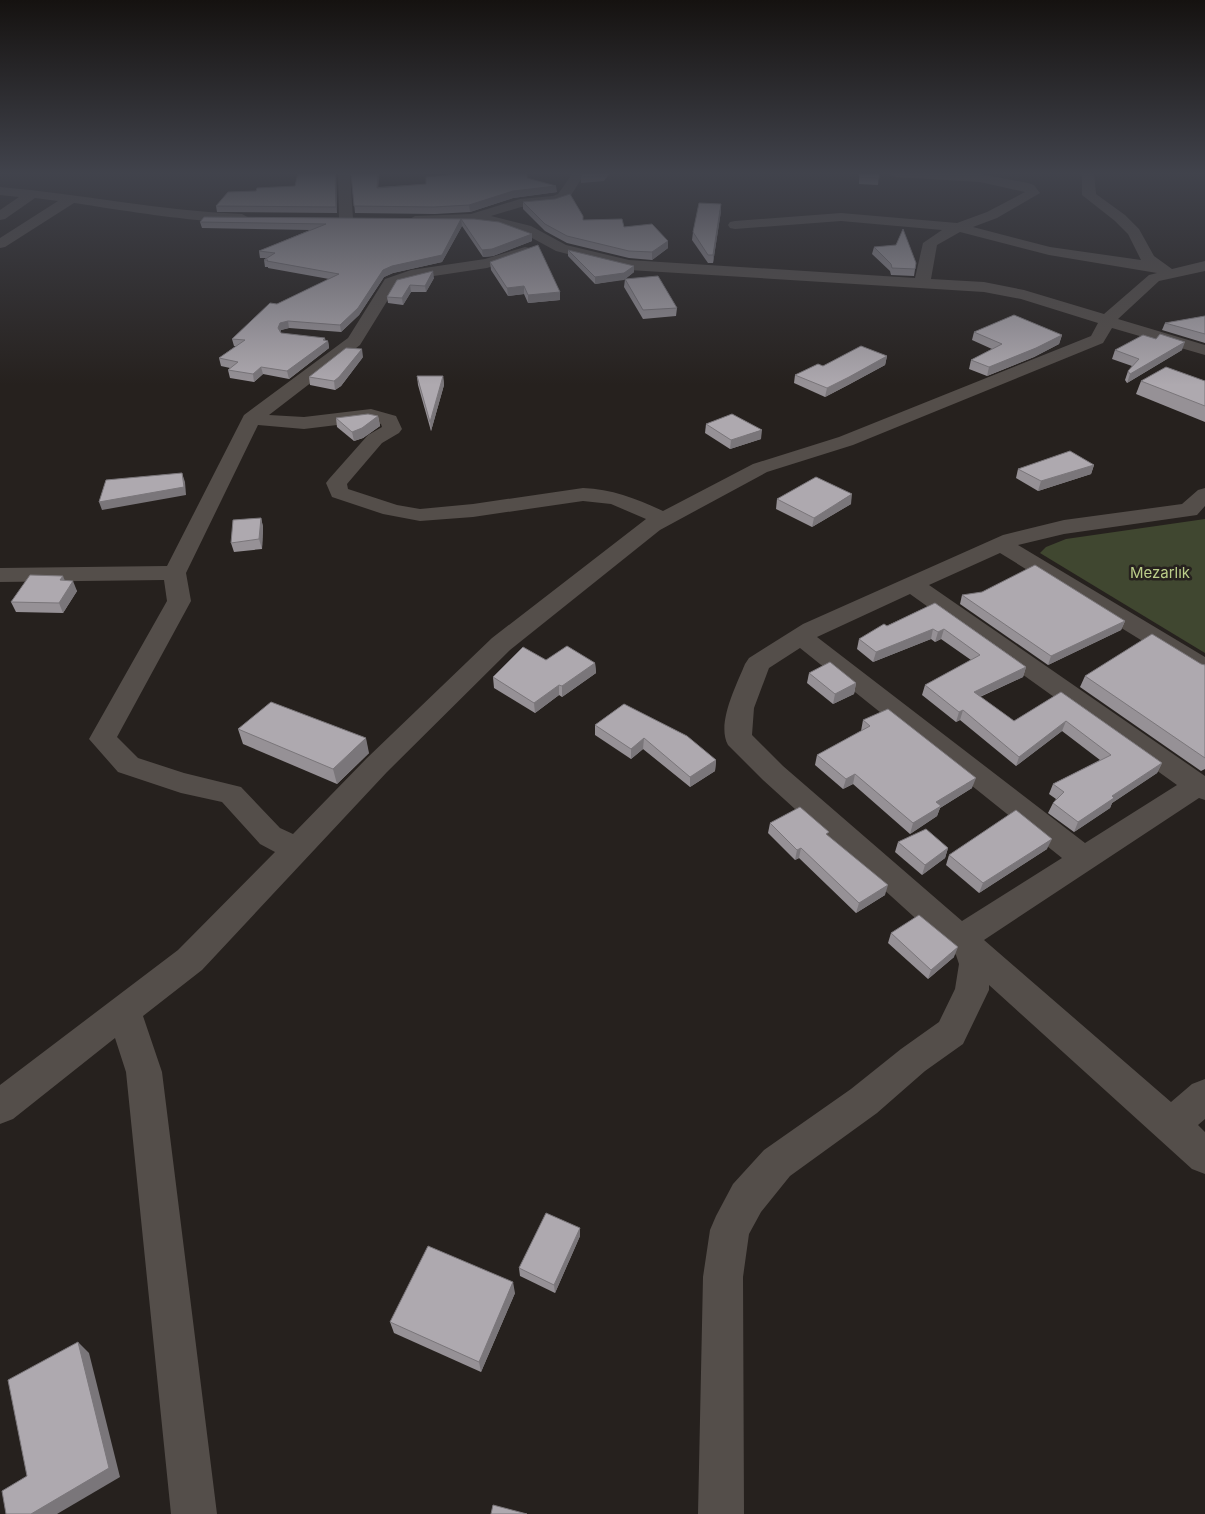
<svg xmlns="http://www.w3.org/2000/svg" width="1205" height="1514" viewBox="0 0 1205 1514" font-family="Inter,sans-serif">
	<rect width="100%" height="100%" fill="#26211e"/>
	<polygon fill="#404730" points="1205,519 1205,653 1040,553 1046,547 1066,539"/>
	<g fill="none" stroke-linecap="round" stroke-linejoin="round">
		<g fill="#544e4a" fill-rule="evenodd">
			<polygon points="338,173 350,173 353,219 346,223 339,219"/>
			<path d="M573,173H585L568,200L555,204L521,207L491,216L531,226L566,245L629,260L915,278L923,243L942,230L841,221L735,229L730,228L728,225L730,222L735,221L841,213L957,223L987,212L1025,192L980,182L895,177L889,173L980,174L1028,183L1034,185L1040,193L997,218L973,227L1050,247L1141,260L1128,234L1115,221L1082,195V173H1094L1096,194L1125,215L1139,229L1154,256L1172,269L1205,261V271L1159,281L1118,319L1205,345V355L1112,328L1103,343L853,445L767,472L660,530L510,650L387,772L202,970L143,1016L162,1072L217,1514H171L126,1072L115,1038L13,1119L0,1124V1085L178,950L275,852L260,844L222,802L181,793L118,772L89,739L167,601L164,580L0,582V568L167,566L244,415L348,338L385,279L411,270L485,259L525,247L530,248L532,251L530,254L487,268L414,279L397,285L360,345L269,415L304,417L371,409L396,416L402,429L399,433L382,443L347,484L348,489L397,505L420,509L473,504L583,488C612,489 637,499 663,511L753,464L839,437L1091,336L1098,323L1021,299L984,292L629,270L556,251L521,232L491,224L472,222L415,224L408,220L415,216L471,214L520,199L553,196L558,194ZM960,232L1049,255L1157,273L1149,275L1104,314L1024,290L984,282L931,279L937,245ZM370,421L381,424L382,427L368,435L329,479L326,483L332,497L383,514L420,521L473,517L583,501L611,504L646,519L492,638L367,758L293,834L280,828L241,787L184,773L138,758L117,737L191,601L186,573L258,425L304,429Z"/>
			<path d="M0,187C81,194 161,211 242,214L249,218C239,231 97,206 74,203L5,247L0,248V238L58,201L35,198L5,219L0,220V210L19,197L0,195Z"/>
			<path d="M1205,488V506L1197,515L1064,534L1018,545L1205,657V676L1196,674L1000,553L929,585L1205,776V800L1199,798L984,940L1171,1102L1192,1084L1205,1079V1119L1198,1125L1205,1132V1174L1192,1169L989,985V990L963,1044L925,1071L877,1113L790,1176L761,1212L749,1234L743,1277L744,1514H698L703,1277L710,1230L716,1216L733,1184L764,1150L851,1089L901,1049L939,1022L955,989L959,964L956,955L763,780L728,745C716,724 737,684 745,664L749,658L803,624L1003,535L1064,520L1182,504L1198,490ZM910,594L1177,785L1085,843L817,637ZM800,648L1062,858L962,921L783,766L752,735L754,708L769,668Z"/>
		</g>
	</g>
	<g fill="#969196">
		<polygon points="298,173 336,173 337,213 217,212 216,206 256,191 295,186"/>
		<polygon points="351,173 379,173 378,187 426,184 527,178 557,192 513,198 470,212 435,214 355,213"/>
		<polygon points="859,173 879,173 878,185 859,184"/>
		<polygon points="555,199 583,220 624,227 668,241 668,248 652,260 629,258 567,243 545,231 523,209 523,202"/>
		<polygon points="721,211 713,263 708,263 692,240 693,232"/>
		<polygon points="474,219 532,241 493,256 483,257 462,226 442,262 393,273 384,277 359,315 341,332 289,328 281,330 280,332 281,333 328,341 329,348 289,379 263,374 254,382 230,378 228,370 230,368 221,366 219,358 236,346 234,346 232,339 277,304 329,279 268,268 268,267 265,267 264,260 266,258 260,258 259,251 310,230 202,228 200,222"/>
		<polygon points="874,247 916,263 914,276 891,275 890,271 872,254"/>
		<polygon points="568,250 634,272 625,279 677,308 676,316 643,319 624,287 625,279 595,284 568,256"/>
		<polygon points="490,262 560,292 560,300 528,303 524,294 508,296 491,270"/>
		<polygon points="434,278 426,292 411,292 403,305 388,303 387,297 397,280"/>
		<polygon points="1205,316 1205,343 1162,330 1165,323"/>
		<polygon points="974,332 1062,335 1059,344 1034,357 987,376 969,369 971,360 992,349 972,340"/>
		<polygon points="1115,350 1182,350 1127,383 1125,380 1128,371 1132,366 1112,359"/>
		<polygon points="887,356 885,365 848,385 825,397 794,383 795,375 823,366"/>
		<polygon points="363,357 341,386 335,390 310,385 309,377"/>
		<polygon points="417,376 443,376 444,385 431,431 418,385"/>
		<polygon points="1141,381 1205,381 1205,422 1136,394"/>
		<polygon points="378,416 380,426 363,438 354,441 337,427 336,418"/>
		<polygon points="706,424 761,439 730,449 705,433"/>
		<polygon points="1094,465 1091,474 1038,491 1016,478 1018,469"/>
		<polygon points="777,499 851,504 812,527 776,509"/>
		<polygon points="261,518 263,527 262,549 234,552 231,543"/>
		<polygon points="65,581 77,591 63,613 16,612 11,602"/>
		<polygon points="962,595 1125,621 1121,630 1048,665 960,604"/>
		<polygon points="935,603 1026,667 1023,677 980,697 1014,721 1061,692 1162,763 1157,773 1112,803 1110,808 1074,832 1048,813 1053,803 1056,799 1049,794 1053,784 1100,760 1062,731 1016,766 960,720 956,722 922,695 925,685 971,660 941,639 935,642 931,639 873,662 857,649 859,639"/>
		<polygon points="546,660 595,663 596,673 562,697 559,695 535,713 494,688 493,677"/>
		<polygon points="1201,664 1205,665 1205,769 1201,771 1080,687 1085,676"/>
		<polygon points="809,673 856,683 854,694 833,704 807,683"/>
		<polygon points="624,704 716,760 715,771 690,787 643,749 631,759 595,735 595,725"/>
		<polygon points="863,720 972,788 940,808 937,816 910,834 853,784 843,789 815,765 817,755 861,731"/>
		<polygon points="238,729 369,753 337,784 243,744"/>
		<polygon points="770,823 828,836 885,895 856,913 799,858 795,860 768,833"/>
		<polygon points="898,842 948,848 945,858 922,875 895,852"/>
		<polygon points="1047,849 979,893 946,865 949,855"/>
		<polygon points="891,933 954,957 928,979 888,943"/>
		<polygon points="580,1228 580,1236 555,1293 520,1276 519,1268"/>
		<polygon points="515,1293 481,1372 394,1333 390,1322"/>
	</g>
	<g fill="#7a767a">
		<polygon points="335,173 336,173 337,213 336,207"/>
		<polygon points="378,173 379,173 378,194 377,188"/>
		<polygon points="606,173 610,173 604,181 581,183 581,177"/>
		<polygon points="556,186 557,192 513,198 470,212 469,205 513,191"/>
		<polygon points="721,204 721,211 713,263 713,255"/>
		<polygon points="461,219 462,226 442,262 393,273 384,277 359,315 341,332 340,325 383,270"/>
		<polygon points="532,234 532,241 493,256 483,257 482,250"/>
		<polygon points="668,241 668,248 652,260 652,252"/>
		<polygon points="634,266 634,272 624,280 595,284 595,277"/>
		<polygon points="433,271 434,278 426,292 425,286"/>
		<polygon points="410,285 411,292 403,305 402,298"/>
		<polygon points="524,286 524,294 508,296 507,288"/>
		<polygon points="560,292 560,300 528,303 528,295"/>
		<polygon points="288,321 289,328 281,330 279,336 278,328 280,323"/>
		<polygon points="1062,335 1059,344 1034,357 987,376 989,367"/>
		<polygon points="325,338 326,342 328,341 329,348 289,379 287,371"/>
		<polygon points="1185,342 1182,350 1127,383 1130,374"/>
		<polygon points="362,349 363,357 341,386 335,390 334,381"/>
		<polygon points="887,356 885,365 848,385 825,397 827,388"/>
		<polygon points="261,367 263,374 254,382 253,374"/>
		<polygon points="443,376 444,385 431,431 430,422"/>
		<polygon points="378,416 380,426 363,438 354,441 352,432"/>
		<polygon points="762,430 761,439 730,449 731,440"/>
		<polygon points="1094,465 1091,474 1038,491 1041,481"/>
		<polygon points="182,473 185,482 186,495 102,510 99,502"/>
		<polygon points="852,494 851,504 812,527 814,518"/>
		<polygon points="261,518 263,527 262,549 259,539"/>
		<polygon points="63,576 67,586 60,580"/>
		<polygon points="73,581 77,591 63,613 59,603"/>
		<polygon points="1125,621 1121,630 1048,665 1051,656"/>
		<polygon points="933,629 931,639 873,662 876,652"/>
		<polygon points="944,629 941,639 935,642 938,632"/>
		<polygon points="595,663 596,673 562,697 562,686"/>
		<polygon points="1026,667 1023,677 970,701 974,692"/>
		<polygon points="856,683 854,694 833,704 835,694"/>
		<polygon points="559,685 559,695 535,713 534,703"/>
		<polygon points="963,710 960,720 956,722 959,712"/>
		<polygon points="1066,721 1062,731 1016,766 1019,757"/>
		<polygon points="366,738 369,753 337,784 333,769"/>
		<polygon points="644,738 643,749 631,759 631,749"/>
		<polygon points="716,760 715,771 690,787 690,777"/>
		<polygon points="1162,763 1157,773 1112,803 1110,808 1074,832 1078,822 1112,796"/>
		<polygon points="855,774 853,784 843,789 846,779"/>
		<polygon points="976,778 972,788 940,808 937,816 910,834 913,823 936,802"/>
		<polygon points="1052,839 1047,849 979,893 983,883"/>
		<polygon points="801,848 799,858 795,860 797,850"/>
		<polygon points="948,848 945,858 922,875 925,865"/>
		<polygon points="888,885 885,895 856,913 859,903"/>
		<polygon points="958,947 954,957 928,979 931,970"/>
		<polygon points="580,1228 580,1236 555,1293 554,1285"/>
		<polygon points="513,1282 515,1293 481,1372 479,1362"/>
		<polygon points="78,1342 89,1353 120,1477 57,1514 31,1514"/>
	</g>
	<g fill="#aea9af" stroke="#7a767a">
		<polygon points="298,173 335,173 336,207 216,206 228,192 256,191 257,188 295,186"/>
		<polygon points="351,173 378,173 377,188 426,184 426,177 475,173 527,173 527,178 556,186 513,191 469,205 434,207 354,206"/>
		<polygon points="583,173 606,173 604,175 581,177"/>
		<polygon points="860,173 879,173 879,178 860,177"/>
		<polygon points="570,194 583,216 583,220 622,219 624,227 652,224 668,241 652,252 629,251 567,236 545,224 523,202 555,199"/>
		<polygon points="699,203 721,204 713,255 708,255 693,232"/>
		<polygon points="204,217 474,219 499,222 532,234 492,249 482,250 461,219 442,255 392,266 383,270 358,308 340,325 288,321 280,323 278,328 281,333 325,338 323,340 328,341 287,371 261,367 253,374 228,370 238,362 219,358 245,340 232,339 270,303 277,304 339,274 267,261 268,260 264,260 275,253 259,251 326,224 200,222"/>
		<polygon points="903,229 916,263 915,269 892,268 891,264 874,247 896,245"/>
		<polygon points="538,245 560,292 528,295 524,286 507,288 490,262"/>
		<polygon points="568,250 634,266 624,273 595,277"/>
		<polygon points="433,271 425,286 410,285 402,298 387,297 397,280"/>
		<polygon points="658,276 677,308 643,310 625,279"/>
		<polygon points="1014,315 1062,335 1036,348 989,367 971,360 1002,344 974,332"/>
		<polygon points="1205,316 1205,334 1165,323"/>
		<polygon points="1160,334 1185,342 1130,374 1128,371 1139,359 1115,350 1143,335 1156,339"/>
		<polygon points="861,346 887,356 849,377 827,388 795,375 818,364 823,366"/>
		<polygon points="346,348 362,349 339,377 334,381 309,377"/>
		<polygon points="1166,367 1205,381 1205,406 1141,381"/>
		<polygon points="417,376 443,376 430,422"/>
		<polygon points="368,414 378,416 362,428 352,432 336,418"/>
		<polygon points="732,414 762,430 731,440 706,424"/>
		<polygon points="1070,451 1094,465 1041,481 1018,469"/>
		<polygon points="182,473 184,487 99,502 106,480"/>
		<polygon points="816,477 852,494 814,518 777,499"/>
		<polygon points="261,518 259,539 231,543 233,520"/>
		<polygon points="1035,565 1125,621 1051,656 962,595 982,592"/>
		<polygon points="30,575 63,576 60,580 73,581 59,603 11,602"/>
		<polygon points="935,603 1026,667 974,692 1010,718 1014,721 1061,692 1162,763 1112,796 1114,798 1078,822 1053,803 1064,792 1053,784 1111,755 1066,721 1019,757 963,710 959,712 925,685 980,655 944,629 938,632 933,629 876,652 859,639 884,624 887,626"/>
		<polygon points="1152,634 1201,664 1205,665 1205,758 1085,676"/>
		<polygon points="567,646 595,663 562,686 559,685 534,703 493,677 523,647 546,660"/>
		<polygon points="830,662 856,683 835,694 809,673"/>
		<polygon points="271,702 366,738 333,769 238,729"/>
		<polygon points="624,704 687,736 716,760 690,777 644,738 631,749 595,725"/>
		<polygon points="888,709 976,778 936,802 941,806 913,823 855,774 846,779 817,755 870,726 863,720"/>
		<polygon points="800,807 829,832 826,834 888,885 859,903 801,848 797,850 770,823"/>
		<polygon points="1016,810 1052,839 983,883 949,855"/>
		<polygon points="926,829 948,848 925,865 898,842"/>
		<polygon points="919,915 958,947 931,970 891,933"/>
		<polygon points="546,1213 580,1228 554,1285 519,1268"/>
		<polygon points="428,1246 513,1282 479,1362 390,1322"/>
		<polygon points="78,1342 109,1468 31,1514 6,1514 2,1491 27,1476 8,1380"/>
		<polygon points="493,1505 527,1514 491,1514"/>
	</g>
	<linearGradient id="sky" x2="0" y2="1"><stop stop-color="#151210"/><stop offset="0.45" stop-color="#41434c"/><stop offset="1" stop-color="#41434c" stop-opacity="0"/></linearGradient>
	<rect width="1205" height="385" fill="url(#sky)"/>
	<g text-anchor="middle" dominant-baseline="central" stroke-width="5" stroke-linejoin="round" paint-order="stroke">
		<g font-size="15" fill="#bbcd89" stroke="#26211e">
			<text x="1160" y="572">Mezarlık</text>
		</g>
	</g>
</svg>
